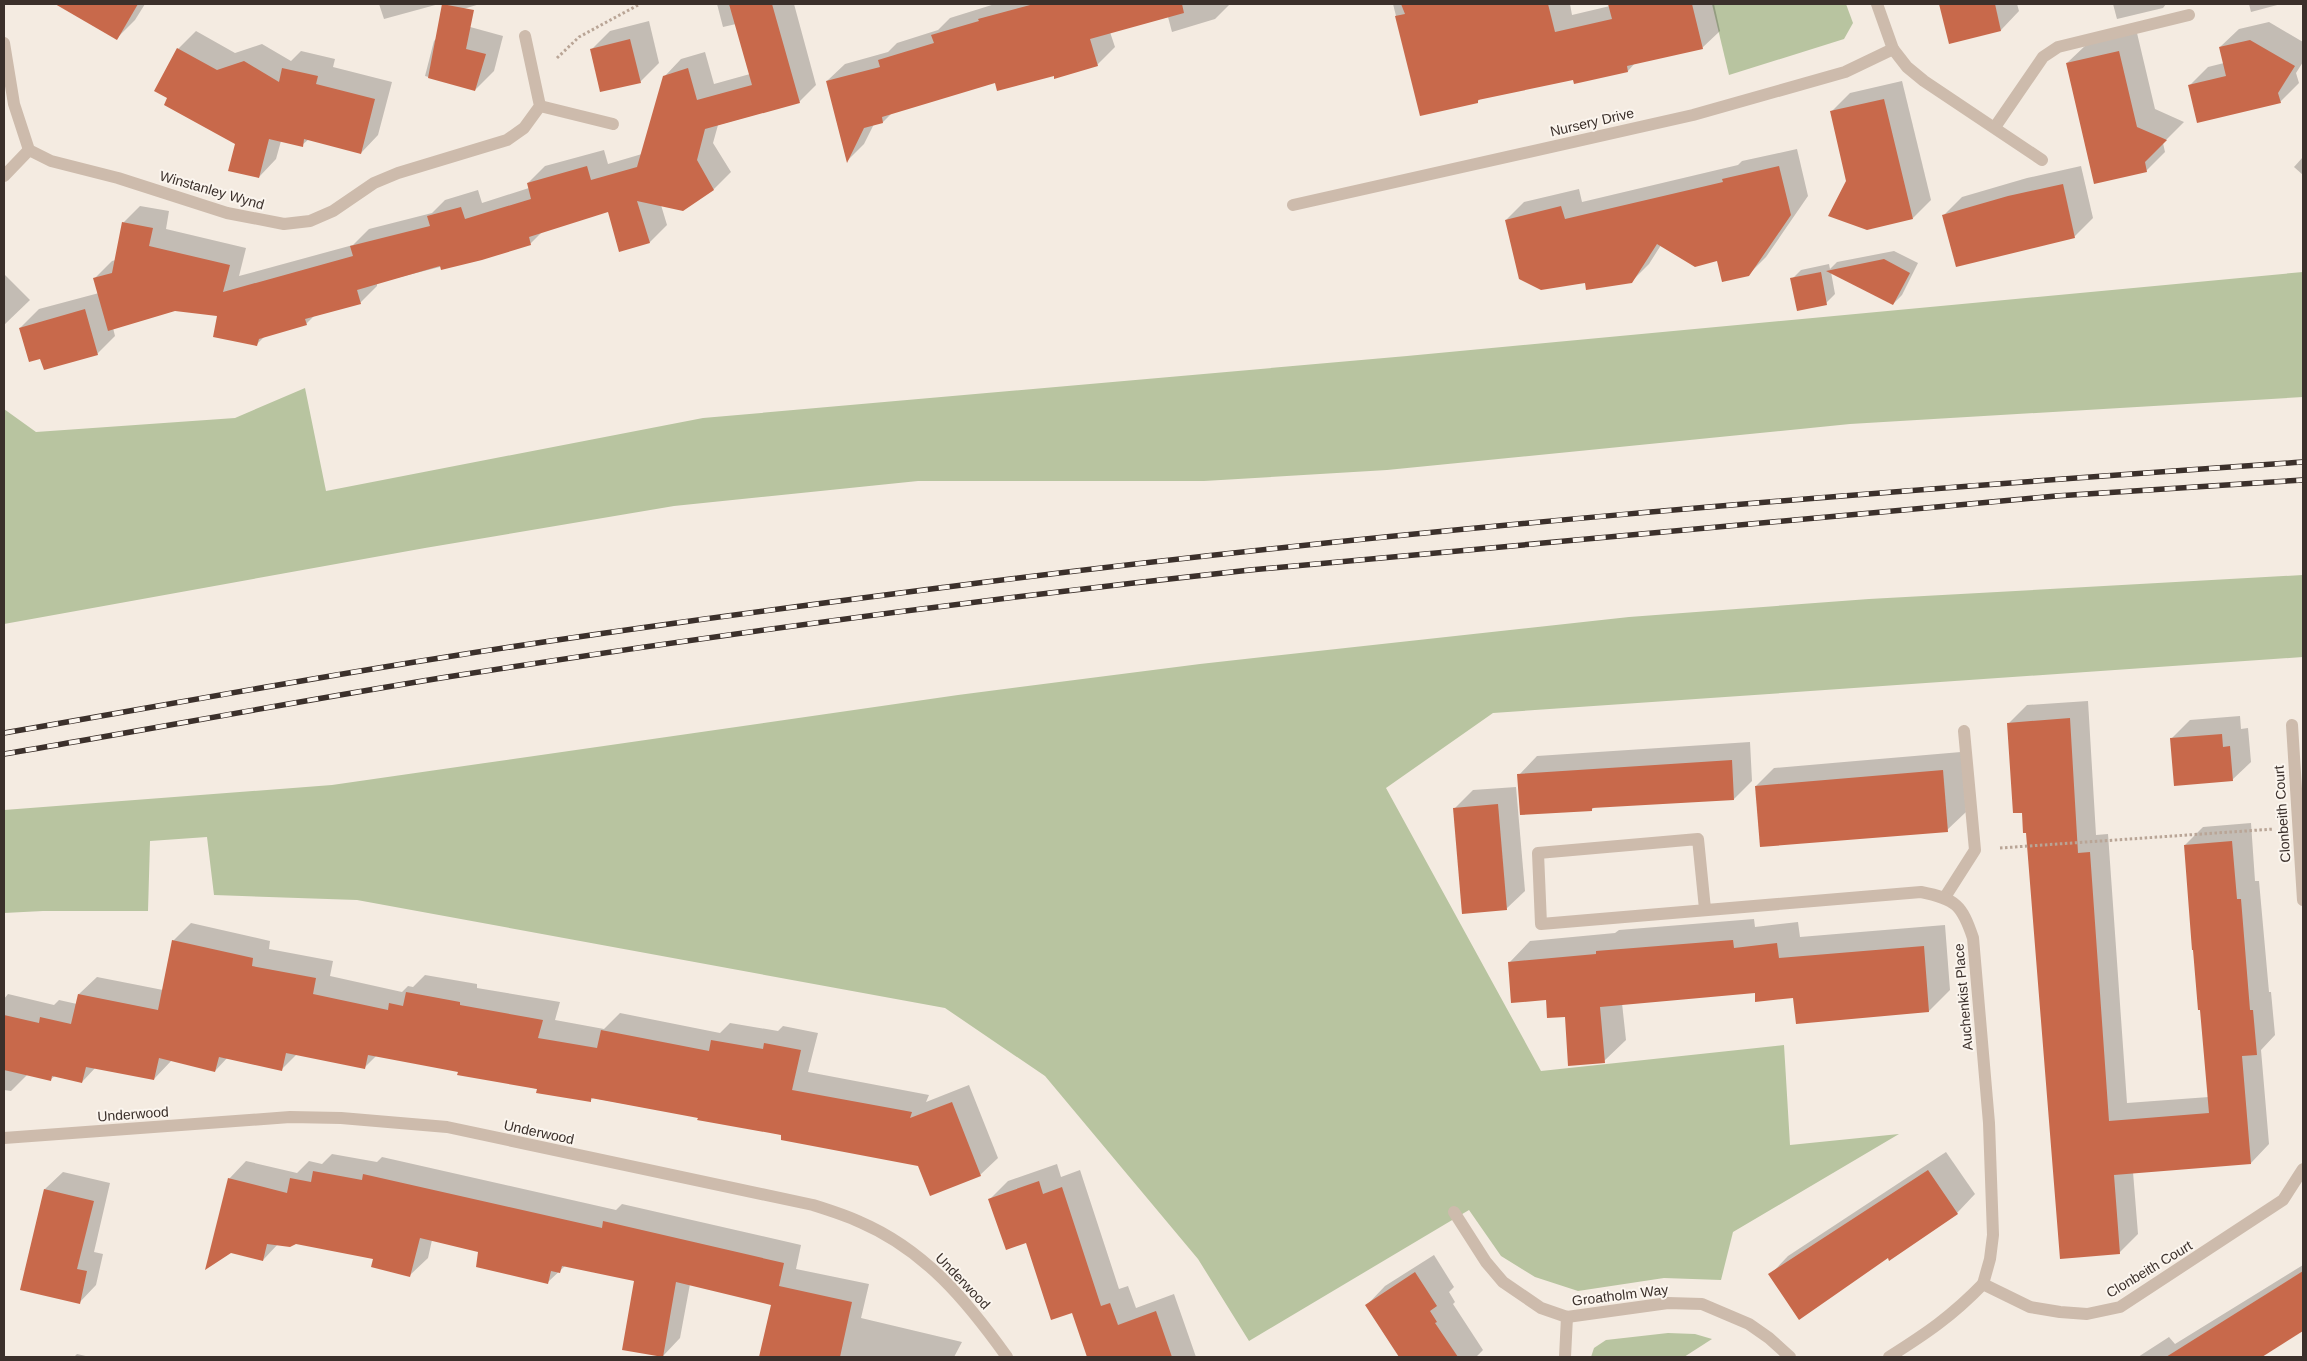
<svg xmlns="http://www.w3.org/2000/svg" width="2307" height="1361" viewBox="0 0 2307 1361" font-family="Helvetica,sans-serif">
	<rect width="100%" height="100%" fill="#f4ebe1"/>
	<g fill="#b8c4a0">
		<polygon points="1712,4 1846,4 1853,23 1844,39 1729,75"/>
		<polygon points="2303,272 2303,397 1850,424 1387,470 1204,481 918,481 674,506 425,548 4,624 4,409 36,432 235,418 305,388 326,491 703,418 1407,356"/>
		<polygon points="2303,575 2303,657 1493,713 1386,788 1541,1071 1784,1045 1790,1145 1899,1134 1733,1232 1721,1280 1664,1278 1578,1291 1535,1277 1501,1256 1469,1210 1249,1341 1198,1259 1045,1076 945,1008 357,900 214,895 207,837 150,841 148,911 43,911 4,913 4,810 332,785 958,695 1200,664 1629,617 1869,599"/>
		<polygon points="1668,1333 1695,1334 1712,1339 1684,1357 1591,1357 1594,1348 1606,1340"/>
	</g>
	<g fill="#0003">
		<polygon points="82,4 145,4 135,20 117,38"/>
		<polygon points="379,4 439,4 384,19"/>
		<polygon points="443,4 480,4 440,16"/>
		<polygon points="717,4 794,4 816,85 799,102 718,125 713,143 731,172 714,189 682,210 661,205 667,225 650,242 620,251 609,211 543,231 530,244 377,283 377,286 360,303 314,316 306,324 266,335 257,344 218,315 175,310 113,328 115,336 97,354 41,357 20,328 39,309 99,293 95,278 112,261 116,260 123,223 140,206 169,211 166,229 246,248 239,276 353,245 369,229 432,213 445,200 478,190 482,203 529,188 528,183 545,166 604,150 608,164 642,154 664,77 681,59 705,52 714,84 750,74 736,24 723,27"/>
		<polygon points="995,4 1230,4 1215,19 1172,32 1168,17 1110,32 1115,47 1097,65 1055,75 996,81 893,112 883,122 874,124 864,144 847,161 827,81 845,64 888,52 897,43 938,30 950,18"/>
		<polygon points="1393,4 1490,4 1491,9 1511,4 1570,4 1572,15 1610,6 1610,4 1714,4 1720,31 1702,48 1635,63 1628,71 1574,78 1481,98 1478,101 1421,115"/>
		<polygon points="1940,4 2017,4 2019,11 2001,30 1950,43"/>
		<polygon points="2113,4 2166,4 2163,8 2117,19"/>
		<polygon points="2249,4 2281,4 2251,12"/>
		<polygon points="649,21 659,63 640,82 592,49 610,31"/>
		<polygon points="452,22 503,36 494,71 475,90 425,76 434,41"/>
		<polygon points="2269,22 2303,42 2303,62 2296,73 2299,83 2280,102 2189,86 2208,67 2224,63 2220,47 2239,29"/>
		<polygon points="196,31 235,53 262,44 291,61 301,51 335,59 333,67 392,82 378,135 361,153 309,139 302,145 281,141 276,159 259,177 237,144 169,98 178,49"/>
		<polygon points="2137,33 2155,109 2184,122 2163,143 2165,152 2146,171 2067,63 2086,45"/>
		<polygon points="1902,81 1931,200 1913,218 1848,181 1831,112 1850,93"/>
		<polygon points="1797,149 1808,196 1766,257 1748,275 1718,259 1661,245 1649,264 1631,282 1586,281 1506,220 1524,202 1579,189 1582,202 1738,165 1742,161"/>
		<polygon points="2303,157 2303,175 2294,167"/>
		<polygon points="2081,166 2093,218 2074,237 1944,215 1962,197 2027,178"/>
		<polygon points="1894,251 1918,263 1902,295 1893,304 1831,272 1835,294 1826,303 1792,279 1801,270 1829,264 1830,269 1837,262"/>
		<polygon points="4,274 30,300 4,325"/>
		<polygon points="2088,701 2096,835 2108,834 2127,1103 2209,1097 2185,845 2203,827 2251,823 2255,881 2259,881 2269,992 2271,992 2275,1035 2261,1050 2269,1144 2251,1163 2133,1172 2138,1234 2119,1253 2023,811 2009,723 2027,705"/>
		<polygon points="2240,716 2241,729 2248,728 2251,762 2232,780 2171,739 2190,720"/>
		<polygon points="1750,742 1752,781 1734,799 1595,807 1591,810 1519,775 1537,756"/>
		<polygon points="1961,752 1966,812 1947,830 1756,786 1774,768"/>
		<polygon points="1516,787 1525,891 1506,909 1454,809 1473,790"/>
		<polygon points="1754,919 1755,927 1798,922 1800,937 1945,925 1950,990 1929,1011 1756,992 1622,1003 1626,1040 1604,1061 1566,1015 1509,963 1530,941 1615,933 1619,930"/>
		<polygon points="191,923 270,941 269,949 333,961 330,976 402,992 408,986 413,987 425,975 477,984 477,988 560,1002 555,1020 604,1029 620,1013 720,1033 730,1023 778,1031 783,1026 818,1033 808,1072 929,1095 926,1102 969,1085 998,1158 980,1175 919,1164 699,1117 593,1098 590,1101 459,1071 377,1055 364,1068 297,1054 281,1070 228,1057 215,1071 172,1060 154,1079 96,1067 82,1082 55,1076 51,1079 28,1074 11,1091 4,1090 4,999 8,994 54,1005 59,1000 77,1004 79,994 97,977 163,990 173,941"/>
		<polygon points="1946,1152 1975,1194 1957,1213 1888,1256 1770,1275 1788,1256"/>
		<polygon points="332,1154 377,1162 382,1157 616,1210 622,1204 801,1245 796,1269 869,1284 861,1318 962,1342 954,1357 760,1357 773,1304 690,1284 680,1338 663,1356 635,1280 566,1265 548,1282 480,1251 432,1240 428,1258 410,1275 374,1258 296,1243 278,1244 263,1260 229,1179 246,1161 297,1173 309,1161 322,1164"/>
		<polygon points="1057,1164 1061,1177 1080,1170 1119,1289 1128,1286 1136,1308 1174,1294 1196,1357 1089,1357 1073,1312 1027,1241 990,1199 1008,1181"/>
		<polygon points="63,1172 110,1183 94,1252 103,1254 96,1285 79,1303 45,1189"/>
		<polygon points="1434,1255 1454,1287 1449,1292 1455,1302 1453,1304 1483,1350 1476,1357 1400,1357 1367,1305 1385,1286"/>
		<polygon points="2303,1265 2303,1330 2260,1357 2138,1357 2169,1337 2175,1344"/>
		<polygon points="77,1354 90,1357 74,1357"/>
	</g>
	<g fill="#c8694b">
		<polygon points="55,4 138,4 117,40"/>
		<polygon points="442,4 474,10 466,49 486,54 475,91 428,78"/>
		<polygon points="729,4 772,4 800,103 705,129 697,160 714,190 683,211 637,201 650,243 619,252 608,212 529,237 531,245 482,260 441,270 440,266 357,290 361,304 305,319 307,325 259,339 257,346 213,337 217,316 175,311 108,331 93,278 112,273 122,222 153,228 149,246 230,265 223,292 353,256 350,246 430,226 427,216 461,207 465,219 531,199 527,183 587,166 591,180 637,167 663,76 688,68 697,100 752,85"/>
		<polygon points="1034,4 1182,4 1184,13 1090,39 1098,66 1054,79 1054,76 997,91 995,83 882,117 883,123 864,128 847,163 826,81 880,67 878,60 934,43 931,35 979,21 978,19"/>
		<polygon points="1401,4 1548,4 1555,32 1612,19 1608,4 1692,4 1703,49 1627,66 1628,72 1574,84 1573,80 1478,100 1478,103 1420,116 1395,16 1405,14"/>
		<polygon points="1939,4 1995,4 2001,31 1949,44"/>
		<polygon points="630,39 641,83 600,92 590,49"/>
		<polygon points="2250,40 2295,66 2278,93 2281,103 2197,123 2188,85 2226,76 2219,47"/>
		<polygon points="177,48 217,70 244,61 279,82 282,68 318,76 316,84 375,99 361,154 304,139 303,147 269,139 259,178 228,171 235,144 164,105 167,98 154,91"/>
		<polygon points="2119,51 2137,127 2167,140 2145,162 2147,172 2094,184 2066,63"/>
		<polygon points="1884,99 1913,219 1867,230 1828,216 1846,181 1830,111"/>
		<polygon points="1779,166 1791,215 1749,276 1722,282 1717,261 1695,267 1657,244 1632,283 1586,290 1585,283 1541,290 1519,279 1505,220 1561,206 1565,219 1723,182 1722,179"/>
		<polygon points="2063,184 2075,238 1956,267 1942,215 2008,196"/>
		<polygon points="1884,259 1910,273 1893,305 1826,271"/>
		<polygon points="1821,272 1827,305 1797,311 1790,278"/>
		<polygon points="85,309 98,355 44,370 40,359 29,362 19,328"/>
		<polygon points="2070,718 2078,853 2090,852 2109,1121 2209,1113 2200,1010 2198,1010 2193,950 2192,950 2184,845 2232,841 2237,899 2241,899 2250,1010 2253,1010 2257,1055 2242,1056 2251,1164 2114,1175 2120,1254 2060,1259 2026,833 2023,833 2022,813 2013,813 2007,723"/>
		<polygon points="2222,734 2223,747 2230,746 2233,781 2174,786 2170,738"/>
		<polygon points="1732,760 1734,800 1592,808 1592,811 1520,815 1517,774"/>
		<polygon points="1943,770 1948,832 1760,847 1755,786"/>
		<polygon points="1498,804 1507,910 1462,914 1453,808"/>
		<polygon points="172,940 253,958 252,966 316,978 313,994 388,1010 389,1003 403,1006 406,992 460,1002 460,1005 543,1020 538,1038 597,1048 601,1030 709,1051 711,1040 763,1049 764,1043 801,1050 792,1090 912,1112 910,1118 952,1102 981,1176 930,1196 918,1166 781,1140 781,1135 697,1120 698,1118 591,1098 591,1102 536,1093 537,1089 457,1075 458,1072 368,1055 365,1069 286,1053 282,1071 219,1057 215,1072 159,1058 154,1080 86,1067 82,1083 52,1076 51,1081 4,1070 4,1015 39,1023 40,1017 71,1024 78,994 158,1010"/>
		<polygon points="1733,940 1734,948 1777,943 1779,958 1924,946 1929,1012 1796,1024 1793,998 1755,1002 1755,993 1600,1007 1605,1063 1568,1066 1565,1017 1547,1018 1546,1000 1511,1003 1508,962 1596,954 1596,951"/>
		<polygon points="1928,1170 1958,1214 1889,1261 1888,1258 1799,1320 1768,1274"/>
		<polygon points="313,1171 362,1180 363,1174 602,1228 603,1221 784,1263 779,1286 852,1302 840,1357 759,1357 771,1305 676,1282 663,1357 622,1350 634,1281 562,1266 560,1273 551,1271 548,1284 476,1267 478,1252 420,1238 410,1277 371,1267 373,1259 296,1244 290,1247 267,1244 263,1261 231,1253 205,1270 228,1178 287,1193 290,1178 311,1182"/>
		<polygon points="1039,1181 1043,1194 1062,1187 1101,1306 1110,1303 1118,1325 1156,1311 1172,1357 1087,1357 1072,1313 1051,1320 1026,1243 1006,1250 988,1199"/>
		<polygon points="44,1189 94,1201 77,1269 87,1271 80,1304 20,1290"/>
		<polygon points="2303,1271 2303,1331 2262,1357 2166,1357"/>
		<polygon points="1415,1272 1437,1306 1430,1311 1437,1322 1435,1323 1458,1357 1399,1357 1365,1305"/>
	</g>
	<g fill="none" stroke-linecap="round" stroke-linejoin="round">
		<g stroke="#b9a596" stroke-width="3" stroke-dasharray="2.5 2.5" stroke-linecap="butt">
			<polyline points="557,58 579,37 640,4"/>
			<polyline points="2000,848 2274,829"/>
		</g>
		<g stroke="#cdbbac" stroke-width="12">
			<polyline points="1995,127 2043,57 2058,47 2189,15"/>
			<polyline points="1945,897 1975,850 1964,731"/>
		</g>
		<g stroke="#cdbbac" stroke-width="12">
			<polyline points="1877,4 1893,49"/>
			<polyline points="4,43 14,104 29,150 51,161 118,178 227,213 284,224 310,221 333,211 374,183 398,173 507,140 524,128 540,106 525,36"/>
			<polyline points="540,106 613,124"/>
			<polyline points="4,176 29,150"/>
			<polyline points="1293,205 1693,115 1845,72 1893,49 1907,67 1924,81 2042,160"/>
			<polyline points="2292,725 2303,900"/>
			<path d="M1705,909L1698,839L1538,853L1541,924L1921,892C1956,899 1962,905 1973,938L1989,1123L1993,1235L1990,1259L1983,1284"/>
			<path d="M4,1138L290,1117L341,1118L447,1127L813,1205C829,1210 845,1215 860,1222C925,1250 967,1301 1007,1357"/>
			<polyline points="1454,1212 1486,1262 1503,1282 1541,1308 1567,1317 1668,1303 1702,1304 1749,1324 1769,1338 1790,1357"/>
			<polyline points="1565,1357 1567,1317"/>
			<path d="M1889,1357C1927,1333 1952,1316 1983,1284L2030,1307L2060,1312L2087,1314L2120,1307L2283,1200L2303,1169"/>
		</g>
		<g stroke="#3b302b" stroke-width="5.5">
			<g id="rail">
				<path d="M4,733C149,708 294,681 440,658C608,631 778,609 947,587C1397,529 1850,493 2303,462"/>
				<path d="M4,754C151,729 299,701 447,677C713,635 982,599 1250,570L2056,496L2303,480"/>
			</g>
		</g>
		<use href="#rail" stroke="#fbf5ee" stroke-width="4" stroke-dasharray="11" stroke-linecap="butt"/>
	</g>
	<g text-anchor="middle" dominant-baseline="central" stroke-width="4" stroke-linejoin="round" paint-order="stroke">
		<g font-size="14" fill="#3b302b" stroke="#fbf5ee">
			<text transform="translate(1592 122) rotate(-13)">Nursery Drive</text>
			<text transform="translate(212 190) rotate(16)">Winstanley Wynd</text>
			<text transform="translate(2282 814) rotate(-94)">Clonbeith Court</text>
			<text transform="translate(1963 997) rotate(-95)">Auchenkist Place</text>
			<text transform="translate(133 1114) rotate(-4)">Underwood</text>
			<text transform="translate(539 1132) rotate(12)">Underwood</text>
			<text transform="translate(2149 1269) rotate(-31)">Clonbeith Court</text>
			<text transform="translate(963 1281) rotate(46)">Underwood</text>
			<text transform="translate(1620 1295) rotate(-7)">Groatholm Way</text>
		</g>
	</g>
	<rect width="2307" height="1361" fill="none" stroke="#3b302b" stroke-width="10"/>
</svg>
